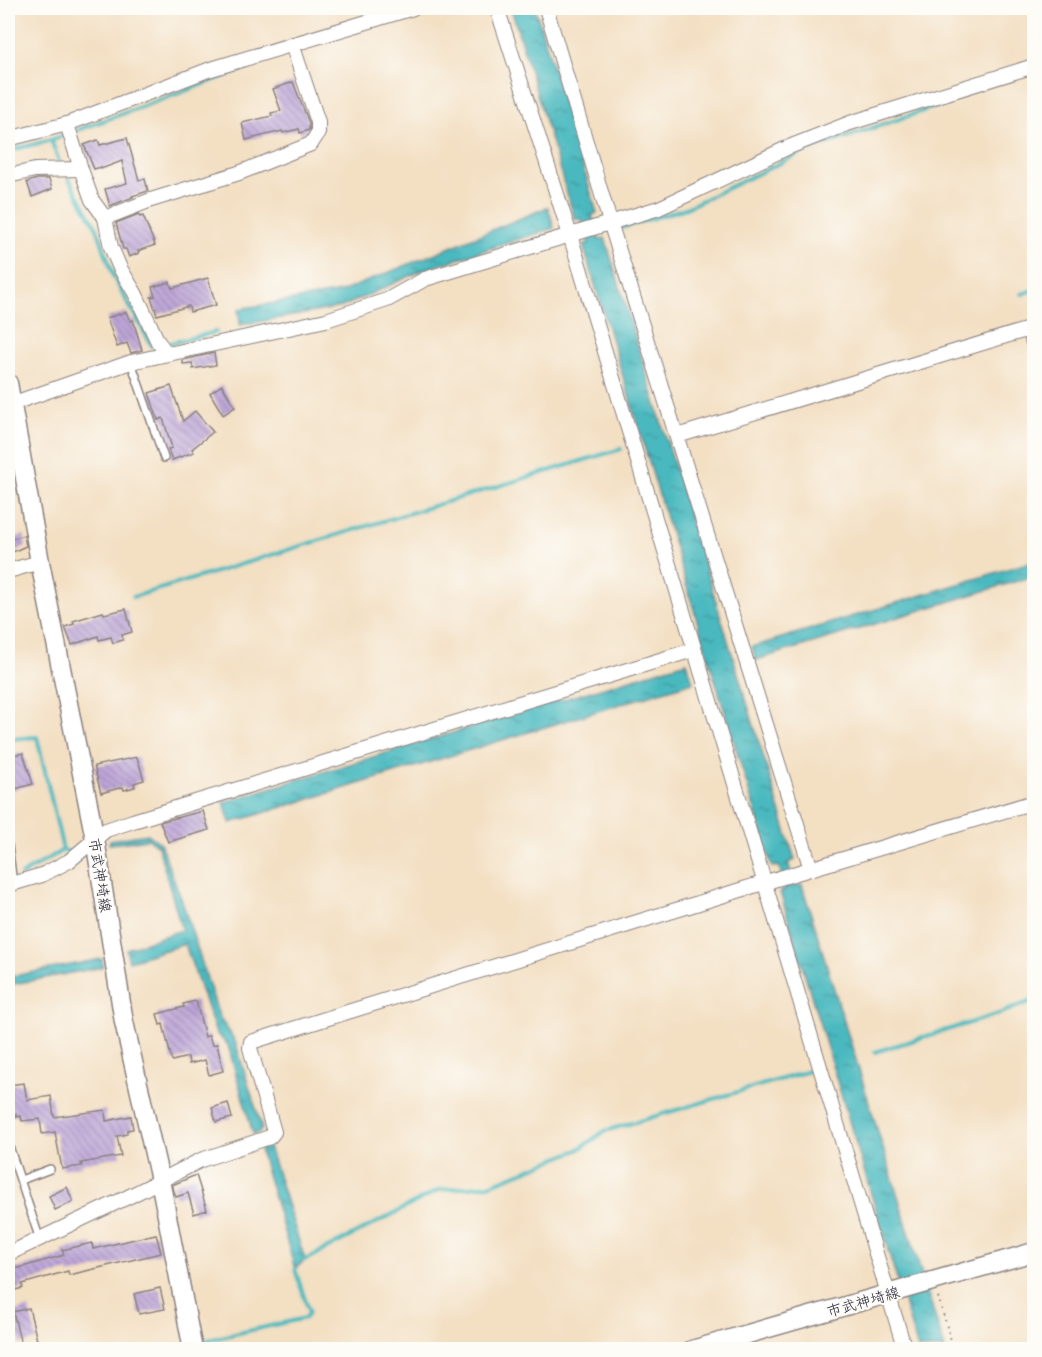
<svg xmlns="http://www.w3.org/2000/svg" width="1042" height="1357" viewBox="0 0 1042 1357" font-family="Mali,'Klee One',sans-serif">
	<defs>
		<pattern id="water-ripples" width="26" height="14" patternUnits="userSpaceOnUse" patternTransform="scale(1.5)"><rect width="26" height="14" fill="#4ab9bf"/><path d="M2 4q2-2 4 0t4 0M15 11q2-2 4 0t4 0" fill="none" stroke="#3d969c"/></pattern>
		<pattern id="building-back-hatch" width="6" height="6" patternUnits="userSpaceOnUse" patternTransform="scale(1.5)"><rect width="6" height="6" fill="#bda5d7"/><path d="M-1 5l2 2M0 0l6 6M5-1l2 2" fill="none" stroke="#9986b0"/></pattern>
	</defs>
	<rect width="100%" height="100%" fill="#fdfcf7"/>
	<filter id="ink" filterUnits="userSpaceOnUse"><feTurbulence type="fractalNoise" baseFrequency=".0167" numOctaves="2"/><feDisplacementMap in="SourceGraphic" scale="12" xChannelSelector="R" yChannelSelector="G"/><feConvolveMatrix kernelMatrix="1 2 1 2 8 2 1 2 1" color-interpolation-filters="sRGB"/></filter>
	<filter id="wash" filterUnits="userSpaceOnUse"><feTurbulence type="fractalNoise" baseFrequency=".008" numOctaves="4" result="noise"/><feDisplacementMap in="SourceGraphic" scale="24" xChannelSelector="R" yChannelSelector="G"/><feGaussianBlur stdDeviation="1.35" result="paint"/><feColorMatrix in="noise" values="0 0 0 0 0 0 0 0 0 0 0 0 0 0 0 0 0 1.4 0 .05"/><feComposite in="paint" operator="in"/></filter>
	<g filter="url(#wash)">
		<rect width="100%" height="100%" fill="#f3dfc2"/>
		<g fill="url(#water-ripples)" stroke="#366e7d" stroke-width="1.5">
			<polygon points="511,8 535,8 597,213 592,215 599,240 605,238 795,860 788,863 796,886 802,885 945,1349 918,1349 780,892 786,889 779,866 772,867 583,245 589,243 581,218 575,220"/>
			<polygon points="548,207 554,228 423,270 342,307 240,325 239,309 341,292"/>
			<polygon points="1034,561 1034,576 756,660 752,647"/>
			<polygon points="687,662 693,682 230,823 224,802"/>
			<polygon points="148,834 160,843 182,901 219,1016 235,1041 262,1129 259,1133 253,1134 228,1045 216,1033 185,944 129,961 126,949 182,930 158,846 148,839 109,844 110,840"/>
			<polygon points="102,959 103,967 8,985 8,977"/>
			<polygon points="264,1147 269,1147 305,1260 295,1269 260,1150"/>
		</g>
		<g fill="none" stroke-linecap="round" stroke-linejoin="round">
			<g stroke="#4ab9bf" stroke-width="4">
				<polyline points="78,130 250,67"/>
				<polyline points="51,140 62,136"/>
				<polyline points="8,151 51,140 59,161"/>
				<polyline points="69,179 97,228 114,278 152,346"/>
				<polyline points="621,228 686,208 805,151 952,101"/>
				<polyline points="1022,294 1034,290"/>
				<polyline points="171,343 216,332"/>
				<polyline points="133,597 621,449"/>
				<polyline points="8,739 37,737 63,850 69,852"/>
				<polyline points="21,875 63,850"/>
				<polyline points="875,1052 999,1014 1034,1000"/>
				<polyline points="305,1260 439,1190 489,1185 578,1150 605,1131 809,1071"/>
				<polyline points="204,1341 305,1318 309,1312 295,1269"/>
			</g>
		</g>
		<g id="blocks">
			<g fill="url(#building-back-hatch)">
				<polygon points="293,82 309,123 309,130 300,133 299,129 283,133 282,131 246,140 242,123 272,116 271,113 281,111 273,89"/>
				<polygon points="127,138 139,180 145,179 148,191 132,196 133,197 110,206 105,189 127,183 122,161 101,169 101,167 94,169 84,145 98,140 100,145"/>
				<polygon points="37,179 49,179 52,189 32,197 27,182"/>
				<polygon points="139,214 140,217 143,216 155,245 138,251 139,253 129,257 126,249 123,249 116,223"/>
				<polygon points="208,278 216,305 190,312 189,306 157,315 151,297 155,296 152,287 170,282 172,288"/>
				<polygon points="126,312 130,321 133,320 142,350 131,353 127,343 117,347 107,318"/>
				<polygon points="214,353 216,365 193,369 192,363 183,364 183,360"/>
				<polygon points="222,385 235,407 223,415 210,393"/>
				<polygon points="171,386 183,421 195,411 213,432 192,449 194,452 172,460 168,449 172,448 163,418 158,420 149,393"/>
				<polygon points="24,535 26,546 8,554 8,540"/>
				<polygon points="126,609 132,632 122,635 123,640 113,643 111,637 99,640 98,636 72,645 65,627 74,624 73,621 103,612 104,614"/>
				<polygon points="23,753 33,784 8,791 8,756"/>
				<polygon points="137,757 144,780 134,783 135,787 124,790 123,787 101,793 94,766"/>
				<polygon points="203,811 209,830 168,842 160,822"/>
				<polygon points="196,1001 205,1037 209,1035 212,1045 217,1044 223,1071 209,1075 205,1060 189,1064 188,1057 172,1061 163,1024 160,1025 157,1014 184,1007 183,1004"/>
				<polygon points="24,1083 27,1100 51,1096 54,1117 105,1110 106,1121 131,1116 133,1129 127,1130 127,1134 117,1136 121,1156 81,1163 82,1166 62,1169 55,1132 42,1134 40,1119 22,1121 21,1116 16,1117 16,1114 12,1114 10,1104 8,1105 8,1085"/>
				<polygon points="228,1103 232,1118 216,1122 212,1108"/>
				<polygon points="196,1175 207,1210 194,1214 188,1193 176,1197 172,1185"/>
				<polygon points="67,1187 73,1202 55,1210 49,1196"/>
				<polygon points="156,1234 161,1253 69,1275 68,1271 22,1284 23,1288 8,1292 8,1271 64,1255 62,1250 92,1243 93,1249"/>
				<polygon points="160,1288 165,1309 139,1314 134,1294"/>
				<polygon points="29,1308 37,1340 21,1344 13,1312"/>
			</g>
		</g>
	</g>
	<g filter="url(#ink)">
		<use href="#blocks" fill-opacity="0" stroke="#8a807e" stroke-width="1.5"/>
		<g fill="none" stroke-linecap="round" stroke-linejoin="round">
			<g stroke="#8a807e" stroke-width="10">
				<g id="lane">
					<polyline points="131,362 164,458"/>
					<polyline points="8,845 13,884"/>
					<polyline points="8,1143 39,1237"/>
					<polyline points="21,1180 50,1169"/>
				</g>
			</g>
			<g stroke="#8a807e" stroke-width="16">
				<g id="street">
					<polyline points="497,8 570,235 905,1350"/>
					<polyline points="546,8 610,222 811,869"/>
					<polyline points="67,124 81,169 92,200 105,218 111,247 120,268 135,293 158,342 167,353"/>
					<polyline points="8,139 67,124 208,70 413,8"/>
					<polyline points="8,176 35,170 81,169"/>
					<polyline points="105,218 151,200 239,173 311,144 318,133 318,122 292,44"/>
					<polyline points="11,404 131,362 326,320 387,300 425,279 659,208 789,147 850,123 1034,66"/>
					<polyline points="677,436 1029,329 1034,346"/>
					<polyline points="8,571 40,562"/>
					<polyline points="8,885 42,875 69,861 106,830 133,821 693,650"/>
					<polyline points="8,1254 128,1197 201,1160 270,1137 274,1132 250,1048 251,1042 763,883 1034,802"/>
				</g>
			</g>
			<g stroke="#8a807e" stroke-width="21">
				<g id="secondary">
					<polyline points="8,383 40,562 95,839 124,1022 160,1180 193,1350"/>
					<polyline points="692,1350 1034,1252"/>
				</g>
			</g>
			<polyline stroke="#8a807e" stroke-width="2" stroke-dasharray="1.5 4.5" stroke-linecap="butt" points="938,1297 954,1350"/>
			<use href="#lane" stroke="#fff" stroke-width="7"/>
			<use href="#street" stroke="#fff" stroke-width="14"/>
			<use href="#secondary" stroke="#fff" stroke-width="18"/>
		</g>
	</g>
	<g text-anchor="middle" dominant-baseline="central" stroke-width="4.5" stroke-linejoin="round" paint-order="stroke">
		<g font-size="15" fill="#22223b" stroke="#fdfcf7">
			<text transform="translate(101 875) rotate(81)">市武神埼線</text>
			<text transform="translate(863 1301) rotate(-16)">市武神埼線</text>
		</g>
	</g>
	<rect width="1042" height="1357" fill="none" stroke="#fdfcf7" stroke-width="30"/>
</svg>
